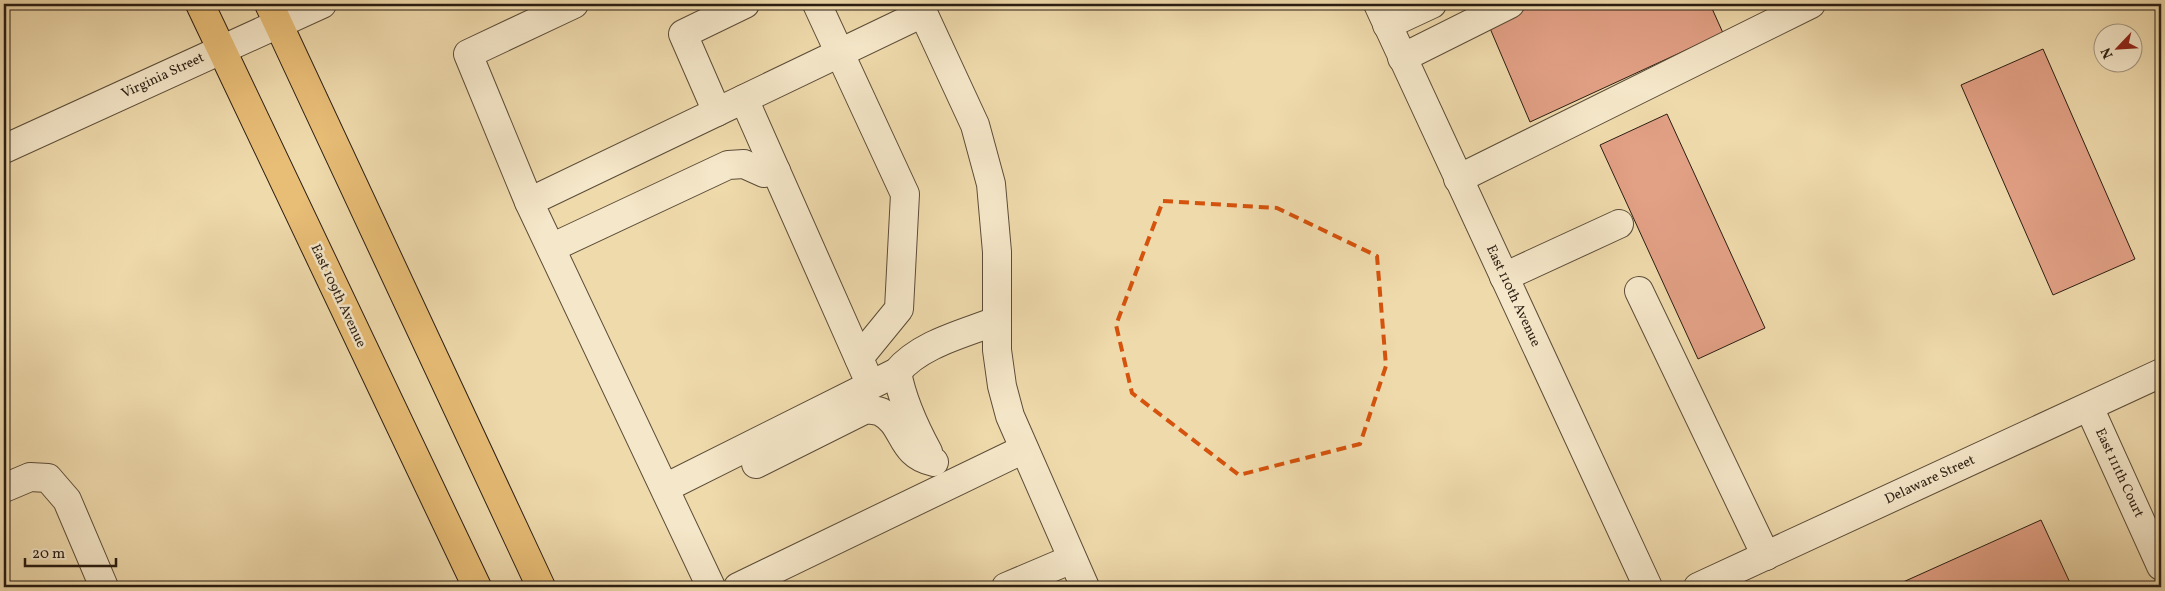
<svg xmlns="http://www.w3.org/2000/svg" width="2165" height="591" viewBox="0 0 2165 591" font-family="Vollkorn,serif">
	<rect width="100%" height="100%" fill="#efdaac"/>
	<filter id="stains"><feTurbulence type="fractalNoise" baseFrequency=".004" numOctaves="4"/><feColorMatrix values="0 0 0 0 .2 0 0 0 0 .09 0 0 0 0 .02 0 0 0 .5 -.17"/></filter>
	<radialGradient id="worn" r=".72"><stop offset=".6" stop-color="#630" stop-opacity="0"/><stop offset="1" stop-color="#630" stop-opacity=".3"/></radialGradient>
	<g fill="#e2a085" stroke="#2a1d12">
		<polygon points="1536,4 1710,4 1723,33 1530,122 1489,26"/>
		<polygon points="2043,49 2135,259 2053,295 1961,85"/>
		<polygon points="1667,114 1765,328 1698,359 1600,145"/>
		<polygon points="2041,520 2072,587 1892,587"/>
	</g>
	<g fill="none" stroke-linecap="round" stroke-linejoin="round">
		<g stroke="#5b4c38" stroke-width="30">
			<g id="minor">
				<polyline points="817,4 905,194 899,309 859,358"/>
				<polyline points="919,4 975,125 991,184 997,252 997,350 1002,386 1010,416 1085,587"/>
				<polyline points="1378,4 1648,587"/>
				<polyline points="1387,25 1432,4"/>
				<polyline points="1402,58 1510,4"/>
				<polyline points="744,99 865,372"/>
				<polyline points="717,112 683,34 745,4"/>
				<polyline points="4,149 322,4"/>
				<polyline points="1458,179 1811,4"/>
				<polyline points="529,202 468,54 574,4"/>
				<polyline points="551,248 728,165 744,164 764,173 776,171"/>
				<polyline points="1504,277 1619,224"/>
				<polyline points="1639,291 1766,556"/>
				<path d="M897,372C902,400 915,428 928,452"/>
				<polyline points="2089,407 2161,566"/>
				<path d="M756,464L866,409C870,410 877,410 881,412C906,425 899,455 934,462"/>
				<polyline points="4,488 30,477 48,478 67,500 104,587"/>
				<path d="M665,488L897,372C920,344 963,334 996,321"/>
				<polyline points="711,587 529,202 923,13"/>
				<polyline points="738,587 1024,449"/>
				<polyline points="1006,587 1072,559"/>
				<polyline points="1698,587 2161,373"/>
			</g>
		</g>
		<g stroke="#2a1d12" stroke-width="30">
			<g id="major">
				<polyline points="200,4 477,587"/>
				<polyline points="269,4 541,587"/>
			</g>
		</g>
		<use href="#minor" stroke="#f5e7c9" stroke-width="28"/>
		<use href="#major" stroke="#e8bd76" stroke-width="28"/>
	</g>
	<path fill="none" stroke="#d5530d" stroke-width="4" stroke-dasharray="10 6" stroke-linejoin="round" d="M1163,201L1277,208L1377,256L1386,366L1360,444L1239,475L1132,393L1116,325Z"/>
	<g text-anchor="middle" dominant-baseline="central" stroke-width="5" stroke-linejoin="round" paint-order="stroke">
		<g font-size="14" fill="#2a1d12" stroke="#f5e7c9">
			<text transform="translate(163 76) rotate(-25)">Virginia Street</text>
			<text transform="translate(338 296) rotate(65)">East 109th Avenue</text>
			<text transform="translate(1513 296) rotate(65)">East 110th Avenue</text>
			<text transform="translate(2119 473) rotate(65)">East 111th Court</text>
			<text transform="translate(1930 480) rotate(-25)">Delaware Street</text>
		</g>
	</g>
	<rect width="2165" height="591" fill="none" stroke="#efdaac" stroke-width="20"/>
	<rect x="5" y="5" width="2155" height="581" fill="none" stroke="#2a1d12" stroke-width="2.5"/>
	<rect x="10" y="10" width="2145" height="571" fill="none" stroke="#2a1d12"/>
	<g transform="translate(2118 48) rotate(245)"><circle r="24" fill="#f5e7c9" stroke="#a49680"/>
	<path d="M0-4L9 19L0 12L-9 19Z" fill="#8f2418"/>
	<text y="-8" font-size="14" font-weight="bold" text-anchor="middle" fill="#2a1d12">N</text>
	</g>
	<path d="M25 558v8h91v-8" fill="none" stroke="#2a1d12" stroke-width="2.5"/>
	<text x="32" y="558" font-size="15" fill="#2a1d12" stroke="#f5e7c9" stroke-width="4" paint-order="stroke">20 m</text>
	<rect width="100%" height="100%" filter="url(#stains)"/>
	<rect width="100%" height="100%" fill="url(#worn)"/>
</svg>
